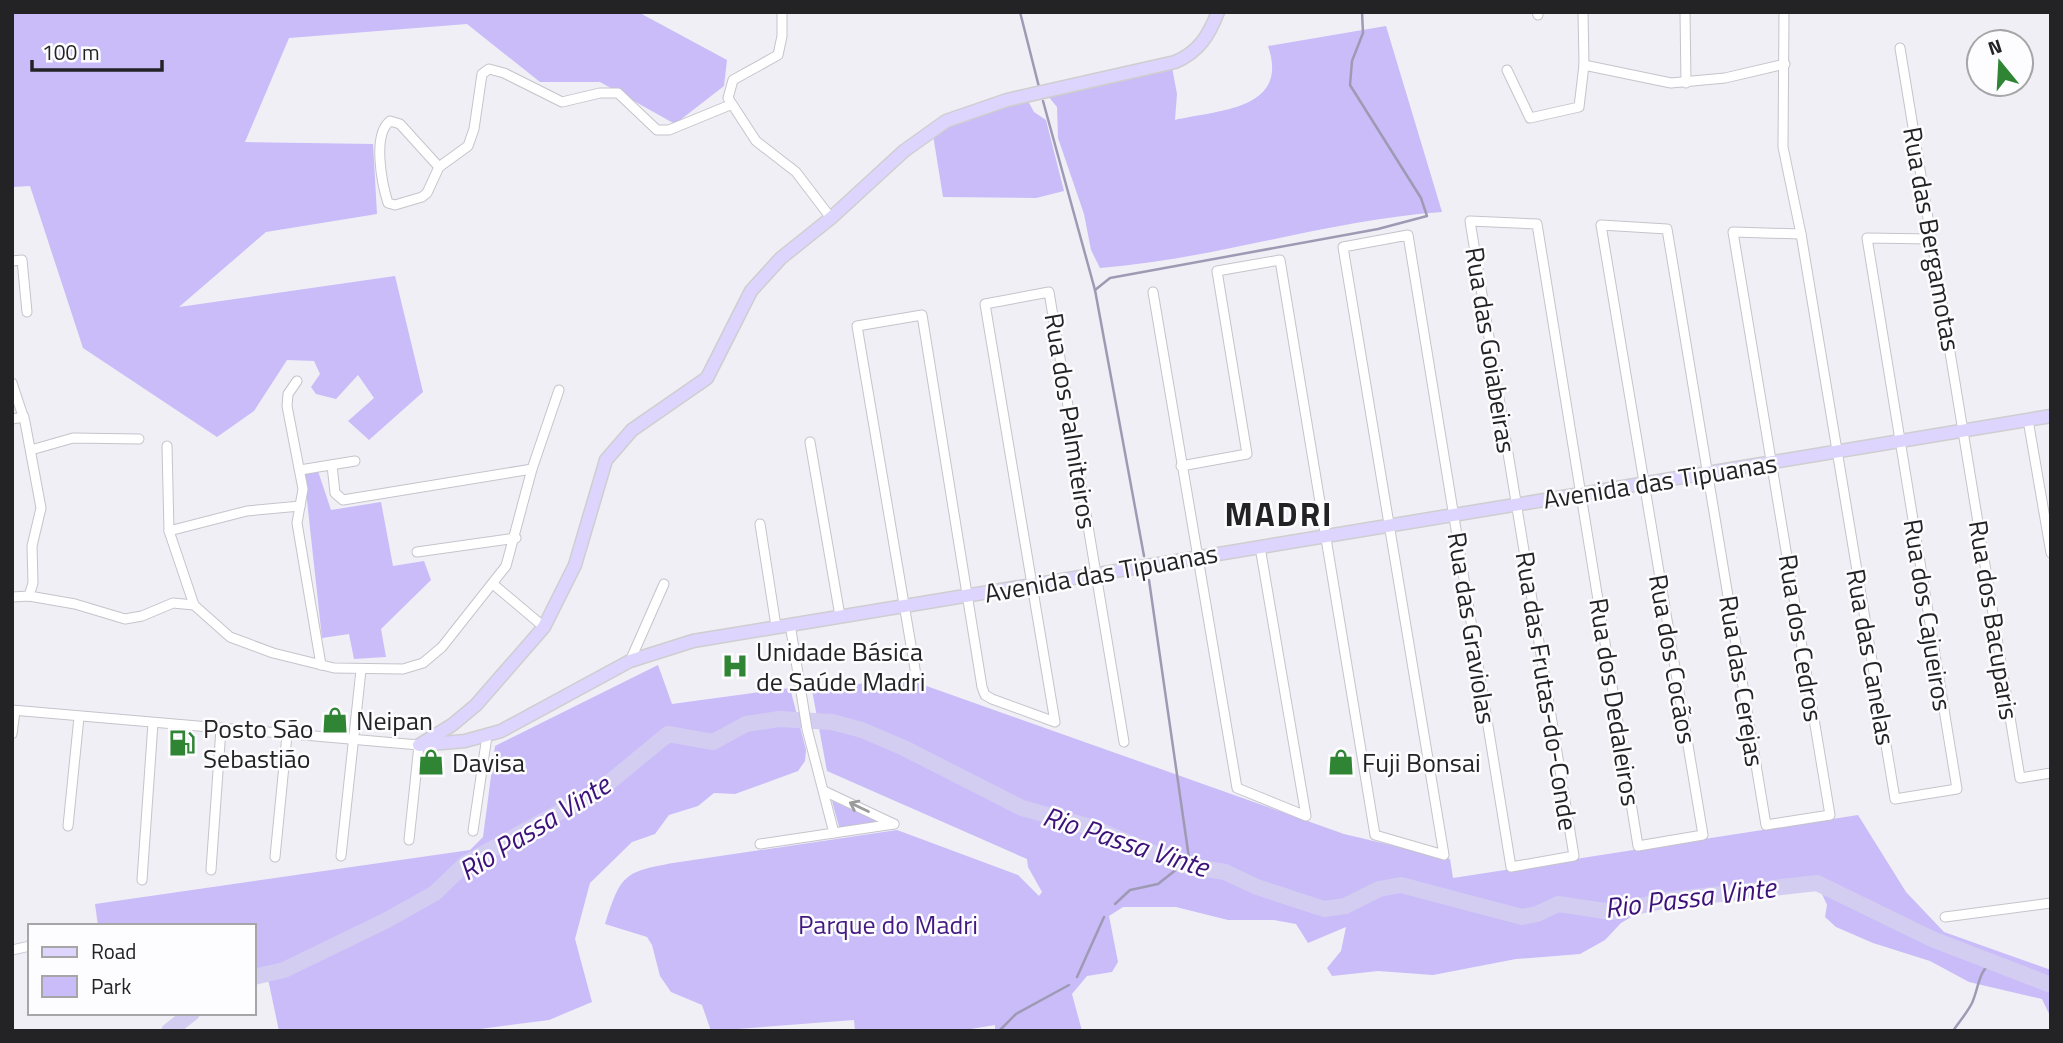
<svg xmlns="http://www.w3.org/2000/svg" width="2063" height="1043" viewBox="0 0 2063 1043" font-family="'Titillium Web',sans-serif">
	<rect width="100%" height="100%" fill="#f0eff6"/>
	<g fill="#c9bcf8">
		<polygon points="12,12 638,12 727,60 724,86 675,124 600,82 540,82 467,24 289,38 245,142 373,144 377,214 266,232 179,307 395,276 423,392 369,440 348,421 374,398 358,375 336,399 316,394 311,387 320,374 314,361 287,360 254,411 217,437 83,348 30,186 12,187"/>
		<path d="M1386,26L1442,212C1327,220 1216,259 1100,268L1091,250L1084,214L1058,138L1057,107L1048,96L1172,67L1177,94L1175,120C1219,110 1290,110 1268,46Z"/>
		<polygon points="1027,99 1034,112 1046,120 1064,191 1036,198 943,197 933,135 944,127"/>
		<polygon points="318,471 331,510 381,502 393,566 424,561 431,580 381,629 386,657 354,659 349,634 322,638 304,473"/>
		<polygon points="658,665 672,704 790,688 806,750 805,761 798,771 735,794 714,793 698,806 669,815 655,834 632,842 590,883 575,939 592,1002 549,1020 465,1031 279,1031 268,979 254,980 254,926 98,926 95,904 470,850 483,837 495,746"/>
		<path d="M904,678L1344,834L1450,859L1453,878L1858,815L1906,892L1944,932L2051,970V1018L2042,999L1969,982L1930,961L1873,943L1836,927L1825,917L1827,905L1817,883L1638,913L1621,923L1605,940L1580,954L1516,959L1433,975L1378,971L1332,976L1327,968L1341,951L1346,927L1308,943L1296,924L1274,920H1228L1176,907H1123L1109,916L1118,962L1112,972L1087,976L1072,994L1082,1031H995V1025L959,1031H855L854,1020L711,1031L702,1005L671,992L660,976L652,945L647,937L605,924C621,876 622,872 673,863L897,830L1018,875L1039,896L1042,892L1028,867L1027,859L827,771L812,690Z"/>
		<polygon points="832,801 874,818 879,823 840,830"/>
	</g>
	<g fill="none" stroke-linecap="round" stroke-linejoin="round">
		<g stroke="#9f9ab4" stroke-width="2.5">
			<polyline points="1020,12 1039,87"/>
			<polyline points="1043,101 1095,290 1144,556"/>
			<polyline points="1095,290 1110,278 1378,229 1427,216 1421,198 1350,85 1352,61 1363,33 1362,12"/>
			<polyline points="1149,580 1189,858 1194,867"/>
			<polyline points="1115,904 1130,890 1158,884 1182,865"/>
			<polyline points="1077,977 1104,917"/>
			<polyline points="999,1031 1016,1014 1069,985"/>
			<path d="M1953,1031C1959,1022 1967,1013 1972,1003C1979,988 1978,968 1995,961"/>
		</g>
		<g stroke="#d4cdf2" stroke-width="16">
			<polyline points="254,977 284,970 387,920 435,893 466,863 600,790 668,734 713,742 746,724 779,719 832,722 862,730 904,748 1022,808 1094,828 1182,865 1225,872 1257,887 1324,909 1345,906 1379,889 1401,885 1522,917 1537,914 1558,904 1612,912 1667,900 1817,883 1932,939 2051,985"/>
			<polyline points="169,1031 192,1013"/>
		</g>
		<g stroke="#c5c4cb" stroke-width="11">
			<g id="minor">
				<polyline points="782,12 782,36 778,55 733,80 728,98 756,141 796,172 831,218"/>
				<polyline points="1537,12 1538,15"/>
				<polyline points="1685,12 1686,83"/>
				<polyline points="1784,12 1783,147 1801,234 1895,799 1957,789 1867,238 1932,239"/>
				<polyline points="1900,48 2020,778 2051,773"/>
				<polyline points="1584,65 1671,83 1725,78 1785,64"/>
				<polyline points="1507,70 1530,118 1579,107 1584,65 1583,12"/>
				<path d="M439,167L400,124L390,121C372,135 382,184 388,203L395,205L422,197L427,193L439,167L468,146L474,129L482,74L489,69L504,73L562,102L600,93H618L657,130H669L730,105"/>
				<polyline points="12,261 22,260 27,312"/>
				<polyline points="1153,292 1237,788 1306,816 1260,547"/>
				<polyline points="297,381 288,394 287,406 303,489 297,523 321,665"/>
				<polyline points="12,383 25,422 41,508 32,546 33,583 29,596"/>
				<polyline points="12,419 24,417"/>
				<polyline points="2028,420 2051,553"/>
				<polyline points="810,442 840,616"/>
				<polyline points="167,446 169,531 194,605 230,637 273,653 334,668 403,669 423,663 442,647 506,566 532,469 559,390"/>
				<polyline points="31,450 73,438 139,439"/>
				<polyline points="332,465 335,493 343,500 532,469"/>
				<polyline points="1181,466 1247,454 1217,271 1280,260 1375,835 1444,855 1343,247 1408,235 1511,867 1574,856 1470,221 1537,224 1638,846 1703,835 1601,225 1667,229 1766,825 1830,815 1733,232 1801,234"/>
				<polyline points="300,470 355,461"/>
				<polyline points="760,524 776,626"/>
				<polyline points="169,531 247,511 300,506"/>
				<polyline points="417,552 516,538"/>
				<polyline points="493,584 544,627"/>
				<polyline points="12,597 29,596 75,604 125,619 142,616 173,603 194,605"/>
				<polyline points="790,624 807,729 834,833"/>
				<polyline points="630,661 664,584"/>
				<polyline points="916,675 857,326 922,315 982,687 985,695 992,699 1055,722 985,304 1049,292 1124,742"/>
				<polyline points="12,710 419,745 409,840"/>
				<polyline points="12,734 15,711"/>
				<polyline points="824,791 894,824"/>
				<polyline points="68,826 79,717"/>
				<polyline points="473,831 487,736"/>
				<polyline points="760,844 894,824"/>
				<polyline points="341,856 361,670"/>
				<polyline points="275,857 287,735"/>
				<polyline points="211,870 221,729"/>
				<polyline points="142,880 153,723"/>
				<polyline points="1945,917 2051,903"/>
				<polyline points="12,950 30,946"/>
			</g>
		</g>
		<g stroke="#cfcecf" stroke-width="15">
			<g id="major">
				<path d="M421,744L452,725L476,705L544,627L575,565L606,460L632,430L707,378L751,291L781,258L831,218L904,151L946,121L1007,100L1175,62C1199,52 1209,35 1218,12"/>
				<polyline points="419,745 465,741 501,731 630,661 693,641 2051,416"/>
			</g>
		</g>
		<use href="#minor" stroke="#fff" stroke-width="9"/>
		<use href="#major" stroke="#ddd5fd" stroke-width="12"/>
	</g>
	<defs><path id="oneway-shaft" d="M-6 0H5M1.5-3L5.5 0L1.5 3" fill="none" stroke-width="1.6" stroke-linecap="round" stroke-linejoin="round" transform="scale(1.75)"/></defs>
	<use stroke="#9c9c9d" href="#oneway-shaft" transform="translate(859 807) rotate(-154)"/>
	<defs>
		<g id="hospital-bare" transform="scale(2.1)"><path d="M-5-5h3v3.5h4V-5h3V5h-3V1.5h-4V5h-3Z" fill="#2f8534" stroke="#fdfdff" stroke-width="2.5" paint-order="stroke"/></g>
		<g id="shop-bare" transform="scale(2.1)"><path d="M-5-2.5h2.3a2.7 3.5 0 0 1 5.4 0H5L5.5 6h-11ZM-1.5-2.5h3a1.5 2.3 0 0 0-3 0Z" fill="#2f8534" stroke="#fdfdff" stroke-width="2.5" paint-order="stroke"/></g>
		<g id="fuel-bare" transform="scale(2.1)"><path d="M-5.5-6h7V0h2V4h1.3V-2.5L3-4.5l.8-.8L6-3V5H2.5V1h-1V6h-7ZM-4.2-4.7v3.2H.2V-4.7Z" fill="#2f8534" stroke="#fdfdff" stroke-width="2.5" paint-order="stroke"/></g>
	</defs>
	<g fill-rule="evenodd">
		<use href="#hospital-bare" x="735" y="666"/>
		<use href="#shop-bare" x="335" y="720"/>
		<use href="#fuel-bare" x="182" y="743"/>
		<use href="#shop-bare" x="431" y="762"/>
		<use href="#shop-bare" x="1341" y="762"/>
	</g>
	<g text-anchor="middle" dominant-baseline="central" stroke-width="5" stroke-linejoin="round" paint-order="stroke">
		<g font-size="26" fill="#232225" stroke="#fdfdff">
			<text transform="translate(1932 239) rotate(80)">Rua das Bergamotas</text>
			<text transform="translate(1491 350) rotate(81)">Rua das Goiabeiras</text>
			<text transform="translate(1071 421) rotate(81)">Rua dos Palmiteiros</text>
			<text transform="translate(1660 481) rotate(-9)">Avenida das Tipuanas</text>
			<text transform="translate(1101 573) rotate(-10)">Avenida das Tipuanas</text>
			<text transform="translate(1928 615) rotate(81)">Rua dos Cajueiros</text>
			<text transform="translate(1994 620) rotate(81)">Rua dos Bacuparis</text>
			<text transform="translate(1472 628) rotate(81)">Rua das Graviolas</text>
			<text transform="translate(1801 638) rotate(81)">Rua dos Cedros</text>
			<text transform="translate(1871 657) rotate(80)">Rua das Canelas</text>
			<text transform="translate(1673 659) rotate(80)">Rua dos Cocãos</text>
			<text transform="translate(1742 681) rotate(81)">Rua das Cerejas</text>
			<text transform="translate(1547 691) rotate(81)">Rua das Frutas-do-Conde</text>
			<text transform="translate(1615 702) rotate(81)">Rua dos Dedaleiros</text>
		</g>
		<g font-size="26" fill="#232225" stroke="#fdfdff" text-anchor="start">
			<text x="756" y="651">Unidade Básica<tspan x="756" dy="30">de Saúde Madri</tspan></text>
			<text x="356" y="720">Neipan</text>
			<text x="203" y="728">Posto São<tspan x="203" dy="30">Sebastião</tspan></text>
			<text x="452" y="762">Davisa</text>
			<text x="1362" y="762">Fuji Bonsai</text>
		</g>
		<g font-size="26" fill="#421981" stroke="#fdfdff">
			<text x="888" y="924">Parque do Madri</text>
		</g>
		<g font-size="28" font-style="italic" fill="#3d117a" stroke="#fdfdff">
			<text transform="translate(534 827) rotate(-32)">Rio Passa Vinte</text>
			<text transform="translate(1126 841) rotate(18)">Rio Passa Vinte</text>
			<text transform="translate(1690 897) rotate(-7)">Rio Passa Vinte</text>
		</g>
		<g font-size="33" font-weight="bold" letter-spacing="2" fill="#232225" stroke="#fdfdff">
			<text x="1279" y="514">MADRI</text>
		</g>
	</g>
	<rect width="2063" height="1043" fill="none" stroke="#232225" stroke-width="28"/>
	<rect x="28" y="924" width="228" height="91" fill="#fdfdff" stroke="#a6a5a8" stroke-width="2"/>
	<rect x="42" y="947" width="35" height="10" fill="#ddd5fd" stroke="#a6a5a8" stroke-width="2"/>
	<text x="91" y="959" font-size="21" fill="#232225">Road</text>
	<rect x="42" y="976" width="35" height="21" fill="#c9bcf8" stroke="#a6a5a8" stroke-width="2"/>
	<text x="91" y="994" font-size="21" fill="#232225">Park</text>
	<g transform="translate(2000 63) rotate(342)"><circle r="33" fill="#fdfdff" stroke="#a6a5a8" stroke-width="2"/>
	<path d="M0-5L12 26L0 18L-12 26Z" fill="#2f8534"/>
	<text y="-10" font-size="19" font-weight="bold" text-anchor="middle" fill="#232225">N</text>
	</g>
	<path d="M32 60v10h130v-10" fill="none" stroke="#232225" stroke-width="3.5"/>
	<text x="42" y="60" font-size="21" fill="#232225" stroke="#fdfdff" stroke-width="5" paint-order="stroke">100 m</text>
</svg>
